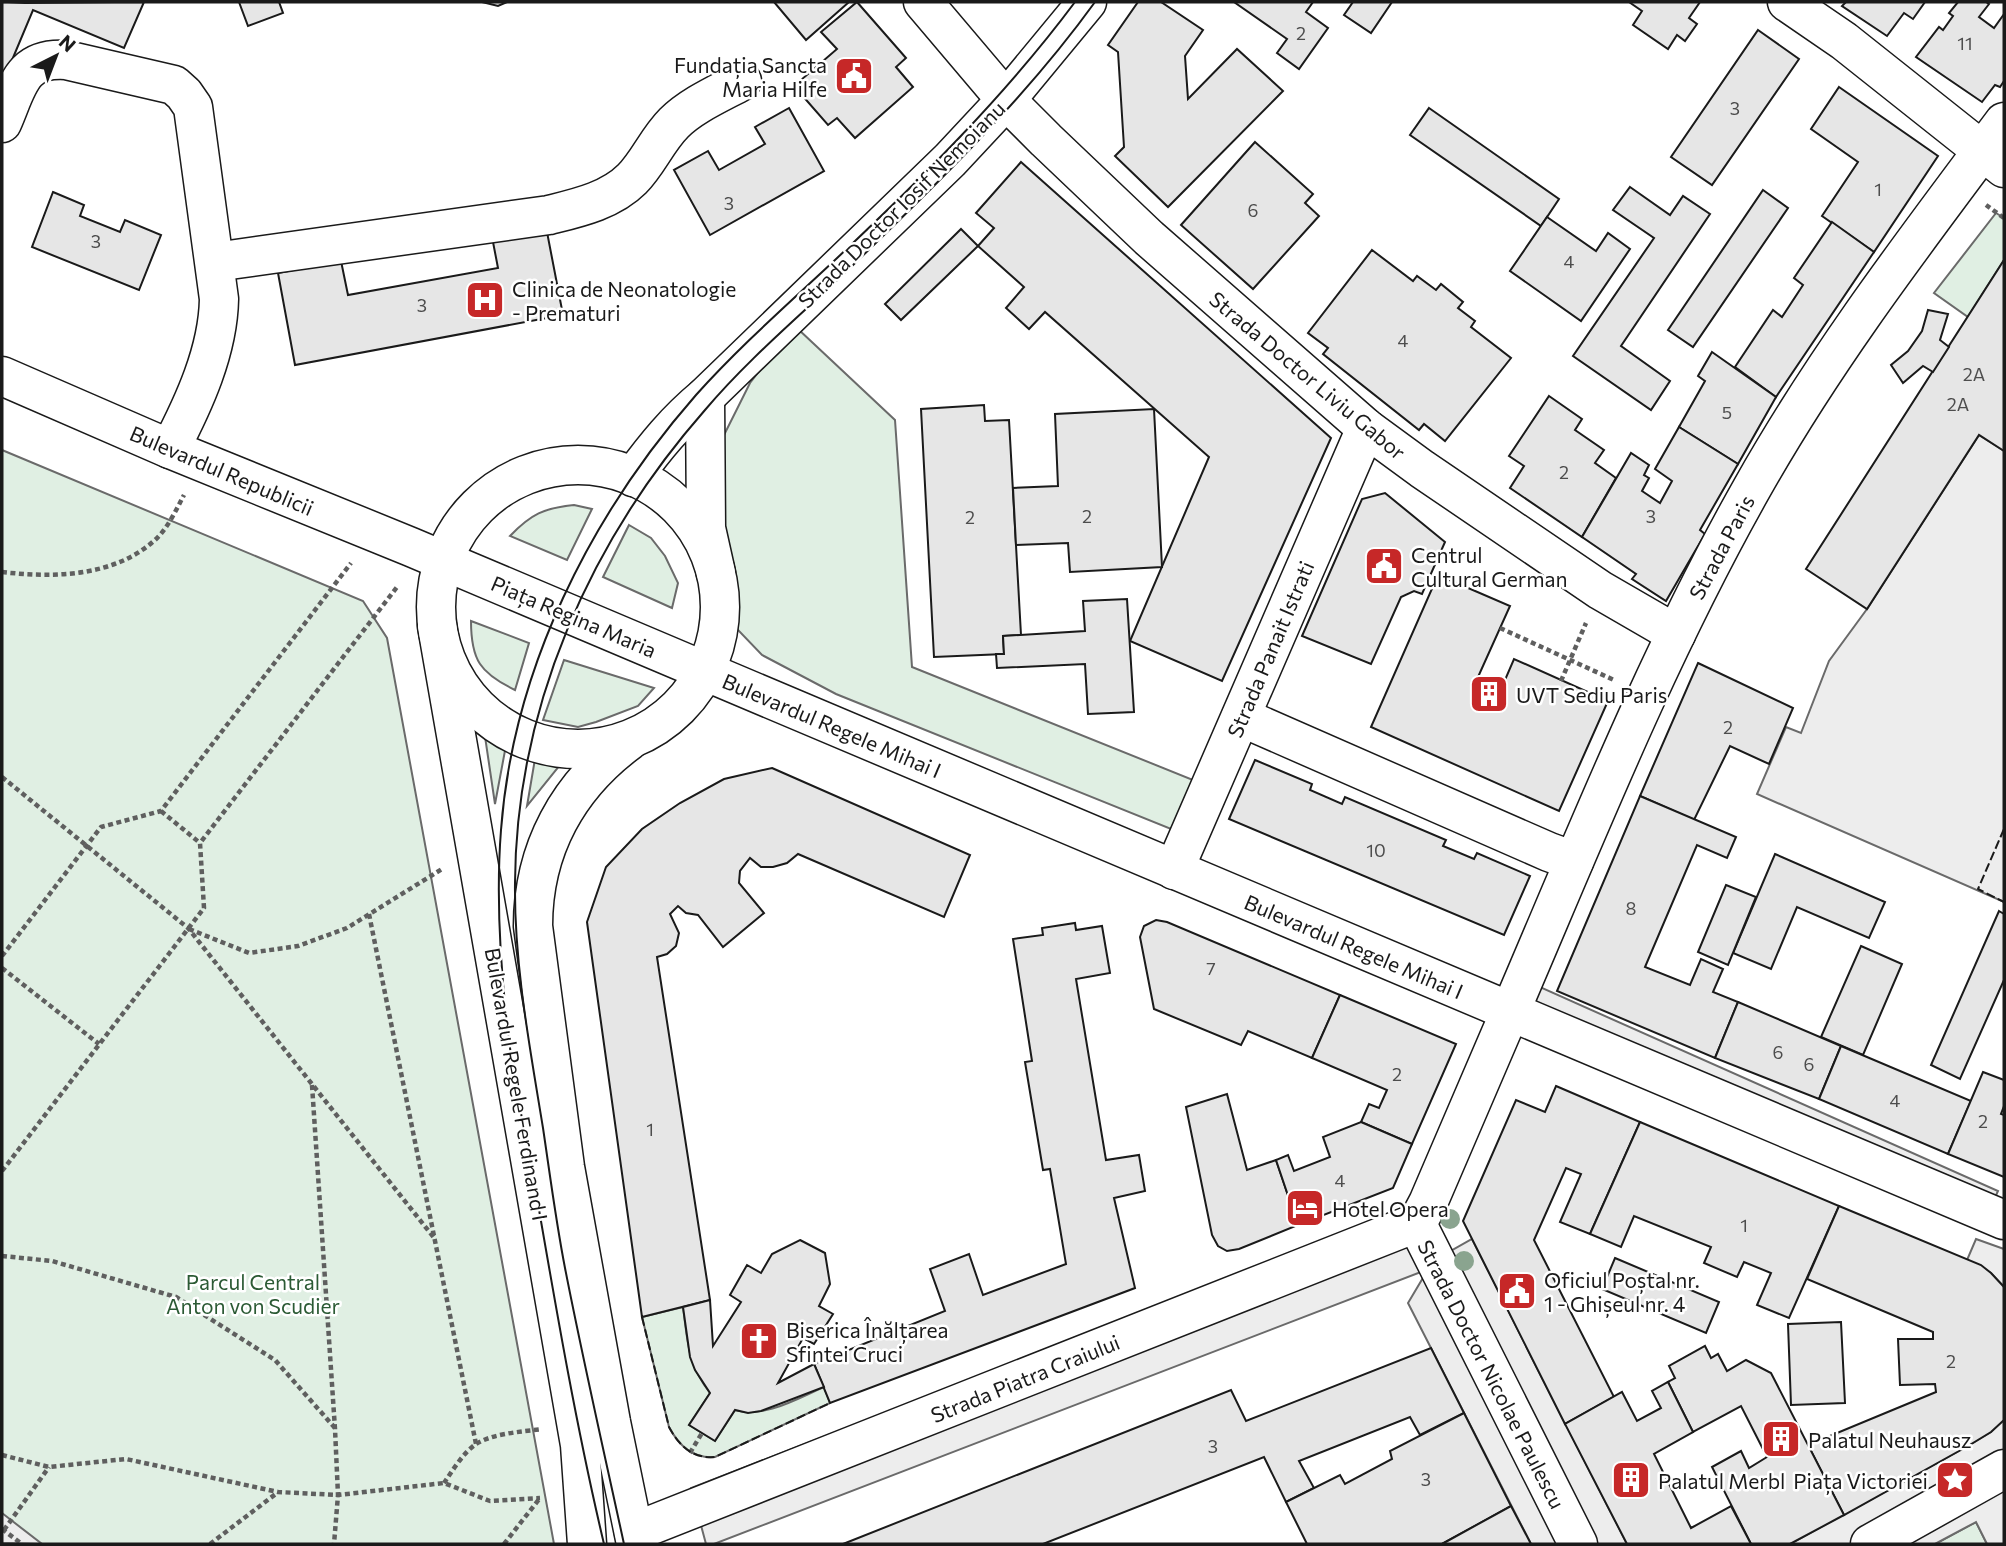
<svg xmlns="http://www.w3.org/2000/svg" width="2006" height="1546" viewBox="0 0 2006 1546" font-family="Commissioner,sans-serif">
	<rect width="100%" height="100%" fill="#fff"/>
	<g fill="#e0efe3" stroke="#6a6a6a" stroke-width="2">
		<polygon points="1996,213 2004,218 2004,260 1968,317 1934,293"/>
		<polygon points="798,329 895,420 912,667 1198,782 1176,831 836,694 762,655 738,630 723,592 715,559 721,441 750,383 774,352"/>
		<polygon points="2,450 363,601 387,638 554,1544 2,1544"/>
		<path d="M574,505L592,509L567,560L510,536C531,514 544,508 574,505Z"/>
		<polygon points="629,525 651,538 665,556 678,583 672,608 603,577"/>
		<path d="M471,621L529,643L515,690C480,673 471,660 471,621Z"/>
		<polygon points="564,660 654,688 638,706 596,722 578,727 543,720"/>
		<polygon points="483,723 507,740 495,804"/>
		<polygon points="536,753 564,760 527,806"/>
		<path d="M683,1307C688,1343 687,1363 710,1393L689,1425L715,1441L735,1410C766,1418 796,1399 824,1387L830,1403L715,1457C693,1459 679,1446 669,1427L642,1317Z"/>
		<polygon points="1976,1522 1987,1544 1935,1544"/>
	</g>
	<g fill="#ededed" stroke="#6a6a6a" stroke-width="2">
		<polygon points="1979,435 2004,451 2004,902 1757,794 1786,727 1801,733 1829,661 1867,609"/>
		<polygon points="1524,980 1998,1191 1988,1213 1510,1012"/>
		<polygon points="1428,1203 1426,1270 714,1544 706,1544 691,1488"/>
		<polygon points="1472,1239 1533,1360 1627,1544 1531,1544 1408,1303 1433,1261"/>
		<polygon points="1976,1239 2004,1249 2004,1287 1991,1273 1967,1260"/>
		<polygon points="2004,1419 2004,1544 1987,1544 1976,1522 1935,1544 1790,1544 1968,1446 1991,1432"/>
		<polygon points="2,1513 11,1520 42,1544 2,1543"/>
	</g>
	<g fill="#e6e6e6" stroke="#1a1a1a" stroke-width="2">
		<polygon points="2,2 25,3 144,2 124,48 33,10 2,84"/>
		<polygon points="239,2 279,2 283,13 248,26"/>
		<polygon points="482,2 507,2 498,6"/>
		<polygon points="774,2 849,2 806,40"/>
		<polygon points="857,2 906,58 896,67 913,87 855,138 837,118 828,125 794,86 837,49 821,32"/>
		<polygon points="1138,2 1161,2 1203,30 1185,56 1188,99 1237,49 1283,91 1168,207 1115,156 1124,147 1118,52 1108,45"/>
		<polygon points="1234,2 1313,2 1306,12 1328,28 1299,69 1277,53 1287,39"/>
		<polygon points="1353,2 1392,2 1371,33 1344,15"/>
		<polygon points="1629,2 1700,2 1689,18 1697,24 1685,41 1677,35 1668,49 1633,25 1642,11"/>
		<polygon points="1846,2 1925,2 1913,19 1904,13 1887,36 1842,6"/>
		<polygon points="1958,2 1986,2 1989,4 1979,17 1994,28 2004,14 2004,81 2000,87 1995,85 1982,102 1916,57 1939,27 1943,30 1953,16 1949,13"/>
		<polygon points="1758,30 1799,59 1712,185 1671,157"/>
		<polygon points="1839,87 1938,156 1874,252 1822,216 1858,162 1811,129"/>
		<polygon points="789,108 824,171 710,235 674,170 708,151 719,170 765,144 755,127"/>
		<polygon points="1429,108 1559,199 1541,226 1410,135"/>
		<polygon points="1255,142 1313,194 1305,203 1319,216 1253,289 1181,225"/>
		<polygon points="1021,162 1331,438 1222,681 1130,641 1209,457 1045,312 1029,329 1006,308 1024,287 978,246 994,228 976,213"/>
		<polygon points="1630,187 1670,215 1683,196 1710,214 1621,346 1670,381 1651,410 1573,356 1654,238 1613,210"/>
		<polygon points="1763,190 1788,208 1693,347 1668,330"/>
		<polygon points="53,192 84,205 80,216 120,232 125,220 161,235 139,290 32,247"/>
		<polygon points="1547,217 1596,251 1608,233 1630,249 1581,321 1510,271"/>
		<polygon points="1832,222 1874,252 1776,397 1735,367 1773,310 1782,317 1803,285 1794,278"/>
		<polygon points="961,229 978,246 901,320 885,304"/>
		<polygon points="547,232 563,315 295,365 278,273 341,261 348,295 498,268 493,242"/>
		<polygon points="1372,250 1413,281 1417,276 1436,290 1441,284 1463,302 1458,308 1475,321 1471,327 1511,358 1445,441 1424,424 1419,430 1323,354 1328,348 1308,333"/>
		<polygon points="2004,260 2004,451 1979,435 1867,609 1806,569"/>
		<polygon points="1928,310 1948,314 1940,340 1949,347 1933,372 1923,366 1903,383 1891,365 1908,351 1922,331"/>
		<polygon points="1712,352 1776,397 1738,464 1679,427 1705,381 1698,376"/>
		<polygon points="1549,396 1582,419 1575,430 1604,450 1595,463 1616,478 1582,537 1510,488 1524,466 1509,456"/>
		<polygon points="984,405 985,421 1009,420 1021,635 1003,636 1004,654 934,657 921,409"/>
		<polygon points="1154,409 1162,567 1070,572 1068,543 1016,545 1013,488 1058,486 1055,414"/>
		<polygon points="1679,427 1738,464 1700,530 1705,534 1666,601 1632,579 1636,574 1582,537 1631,453 1649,465 1644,475 1649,478 1642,491 1660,503 1672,481 1655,469"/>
		<polygon points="1385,493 1445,542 1422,594 1414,591 1401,597 1371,664 1302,636 1362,499"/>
		<polygon points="1438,575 1510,606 1478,677 1502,687 1514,659 1608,701 1559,811 1371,727"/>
		<polygon points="1127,599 1134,712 1088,714 1085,664 997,668 996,654 1004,654 1003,636 1085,631 1083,601"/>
		<polygon points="1698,663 1793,708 1769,764 1730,746 1694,820 1640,796"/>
		<polygon points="1255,760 1312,784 1310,790 1342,804 1345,797 1446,840 1443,846 1474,859 1477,853 1530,876 1504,935 1229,819"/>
		<polygon points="772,768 970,855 944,917 798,854 787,863 773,867 761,867 750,858 740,871 739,883 764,913 723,947 698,915 686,913 678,906 670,914 679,933 676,946 667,954 657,957 710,1300 642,1317 587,922 606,867 642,829 680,803 724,779"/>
		<polygon points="1640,796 1736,837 1727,858 1697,845 1645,967 1690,985 1701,959 1723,969 1713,992 1738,1002 1715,1058 1557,991"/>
		<polygon points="1775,854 1885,902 1869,938 1797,907 1771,969 1733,953"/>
		<polygon points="1726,885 1756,897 1728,965 1698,952"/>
		<polygon points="1999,911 2004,914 2004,980 1960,1079 1931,1065"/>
		<polygon points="1156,920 1167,922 1340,995 1312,1058 1248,1031 1241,1045 1154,1009 1140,937 1144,926"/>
		<polygon points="1075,923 1076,930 1102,926 1110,973 1076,979 1106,1160 1139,1155 1145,1191 1114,1198 1135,1288 830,1403 814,1364 945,1311 930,1269 969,1254 983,1295 1066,1264 1050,1169 1043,1170 1025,1062 1032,1061 1013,939 1043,935 1042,928"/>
		<polygon points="1861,946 1902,964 1863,1055 1821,1037"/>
		<polygon points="1340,995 1456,1044 1412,1144 1361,1122 1369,1104 1379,1108 1387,1090 1312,1058"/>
		<polygon points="1738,1002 1841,1046 1819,1099 1715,1058"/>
		<polygon points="1841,1046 1971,1101 1948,1154 1819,1099"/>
		<polygon points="1983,1072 2004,1080 2004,1106 2001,1114 2004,1115 2004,1177 1948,1154"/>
		<polygon points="1556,1086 1640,1122 1590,1234 1560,1222 1581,1174 1566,1168 1534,1240 1614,1397 1565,1424 1463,1221 1516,1100 1545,1112"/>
		<polygon points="1227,1094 1247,1170 1276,1160 1298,1225 1239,1249 1227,1251 1218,1246 1212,1235 1186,1107"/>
		<polygon points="1361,1122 1412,1144 1393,1188 1298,1225 1276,1160 1288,1155 1294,1171 1330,1157 1323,1137"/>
		<polygon points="1640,1122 1839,1206 1789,1318 1757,1305 1771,1273 1744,1262 1737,1277 1704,1263 1711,1247 1634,1216 1621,1247 1590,1234"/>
		<polygon points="1839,1206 1981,1265 1991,1273 2004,1287 2004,1420 1991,1432 1968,1446 1844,1515 1808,1445 1936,1392 1935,1384 1900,1385 1898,1339 1933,1339 1933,1332 1807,1279"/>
		<polygon points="800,1240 825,1253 830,1284 819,1306 833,1314 814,1344 803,1338 778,1383 814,1364 824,1387 761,1411 748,1413 735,1410 715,1441 689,1425 710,1393 695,1370 690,1357 683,1307 710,1300 713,1346 741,1302 730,1295 747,1265 761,1273 772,1254"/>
		<polygon points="1615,1258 1719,1302 1706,1333 1602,1289"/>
		<polygon points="1841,1322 1845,1403 1791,1405 1788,1324"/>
		<polygon points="1705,1346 1711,1358 1718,1354 1727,1371 1746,1360 1771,1373 1844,1515 1790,1544 1751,1544 1712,1467 1741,1451 1749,1468 1767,1457 1741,1406 1693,1432 1668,1382 1675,1378 1669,1366"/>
		<polygon points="1431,1348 1464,1413 1420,1435 1410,1417 1299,1461 1314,1488 1286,1502 1264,1457 1043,1544 843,1544 1231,1390 1246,1421"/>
		<polygon points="1668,1382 1693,1432 1654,1454 1691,1528 1731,1506 1751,1544 1627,1544 1565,1424 1622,1392 1637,1421 1661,1408 1652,1391"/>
		<polygon points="1464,1413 1511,1506 1442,1544 1307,1544 1286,1502 1340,1475 1345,1484 1392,1459 1390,1451"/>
		<polygon points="1511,1506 1531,1544 1442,1544"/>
	</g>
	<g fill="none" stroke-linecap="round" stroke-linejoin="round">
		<g stroke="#1a1a1a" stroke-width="41">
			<g id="minor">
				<polyline points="923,2 1006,100 1046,140 1149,238 1366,428 1422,469 1600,590 1676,634"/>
				<polyline points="1787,2 1844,41 2004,168"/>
				<path d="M2,123C18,87 20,57 66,60L174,85L184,94L193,107L219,299C218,351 194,403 170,449"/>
				<path d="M215,262L549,215C577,208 610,201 632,179C648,163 657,140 674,123C692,105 720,93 742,81"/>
				<polyline points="705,397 706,528 716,573"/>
				<path d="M633,477C655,447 676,421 705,397L950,160L1006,100L1087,2"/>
				<polyline points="1241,717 1549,852 1574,861"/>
				<polyline points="1174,870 1366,428"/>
				<polyline points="1416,1222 1578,1544"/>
				<polyline points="634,1532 1411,1225 1420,1218 1428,1203 1510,1012"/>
				<polyline points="1870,1544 2004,1469"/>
			</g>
		</g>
		<g stroke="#1a1a1a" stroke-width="41">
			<g id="major">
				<polyline points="2,376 170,449 411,547 2004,1220"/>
				<circle cx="578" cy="607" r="142"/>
				<polyline points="437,626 580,1445 587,1544"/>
				<path d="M629,741C568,786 533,849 533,926L565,1167L611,1422L636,1544"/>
				<path d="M1510,1012C1586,835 1657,656 1752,488C1825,358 1915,241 2004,122"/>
			</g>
		</g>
		<g stroke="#5f5f5f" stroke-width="4.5" stroke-dasharray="5 3.5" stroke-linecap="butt">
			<polyline points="1986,205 2004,218"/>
			<path d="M2,572C54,578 114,577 155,540C168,528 176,510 184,495"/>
			<polyline points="1500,628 1614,680"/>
			<polyline points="1561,681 1586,623"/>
			<polyline points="2,777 188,928 435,1239"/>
			<polyline points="161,811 200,843"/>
			<polyline points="369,914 476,1444"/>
			<polyline points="189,929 249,953 298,946 347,928 442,869"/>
			<polyline points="2,956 101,827 161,811 351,563"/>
			<polyline points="2,968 99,1044"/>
			<polyline points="312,1085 335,1429 338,1495 334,1544"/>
			<polyline points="2,1171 204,908 200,843 397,587"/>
			<polyline points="2,1256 52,1261 176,1297 275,1360 335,1428"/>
			<polyline points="690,1453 702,1433"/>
			<polyline points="2,1455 49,1467 126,1459 278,1492 338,1495 444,1483 490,1501 540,1498"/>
			<path d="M444,1483C453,1470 463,1453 476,1444C494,1433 521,1432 542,1429"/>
			<polyline points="2,1529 22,1544"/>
			<polyline points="4,1530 49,1467"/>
			<polyline points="210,1544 277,1493"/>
			<polyline points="504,1544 540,1498"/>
		</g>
		<use href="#minor" stroke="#fff" stroke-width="38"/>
		<use href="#major" stroke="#fff" stroke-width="38"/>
		<g stroke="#1a1a1a" stroke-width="2">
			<path d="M604,1544C577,1430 557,1314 537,1198C527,1140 513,1082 507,1024C500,961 496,894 501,830C513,669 590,516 696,395C739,347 788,304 835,260C920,180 1005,96 1075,2"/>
			<path d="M624,1544C604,1452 583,1360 565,1268C556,1222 550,1175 543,1128C530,1048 514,965 515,883C516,707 590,541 705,410C749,358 801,315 850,268C936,185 1025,99 1095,2"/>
		</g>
		<g stroke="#1a1a1a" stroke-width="2" stroke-dasharray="9 3.5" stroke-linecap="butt">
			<polyline points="2004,829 1978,889 2004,902"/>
			<path d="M642,1317L669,1427C679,1446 693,1459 715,1457L830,1403"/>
		</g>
	</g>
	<g fill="#8aa48f">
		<circle cx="1450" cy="1219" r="10"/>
		<circle cx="1464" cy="1261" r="10"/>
	</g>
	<defs>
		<g id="civic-square" transform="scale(2.0125)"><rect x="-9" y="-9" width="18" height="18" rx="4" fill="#c62828" stroke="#fff"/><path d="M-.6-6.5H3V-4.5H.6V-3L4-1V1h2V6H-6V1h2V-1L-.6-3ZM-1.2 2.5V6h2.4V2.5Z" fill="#fff"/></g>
		<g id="hospital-square" transform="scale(2.0125)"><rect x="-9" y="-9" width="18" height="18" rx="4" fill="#c62828" stroke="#fff"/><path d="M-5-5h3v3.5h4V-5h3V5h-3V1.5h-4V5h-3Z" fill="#fff"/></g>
		<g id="building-square" transform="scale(2.0125)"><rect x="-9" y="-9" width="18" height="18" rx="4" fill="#c62828" stroke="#fff"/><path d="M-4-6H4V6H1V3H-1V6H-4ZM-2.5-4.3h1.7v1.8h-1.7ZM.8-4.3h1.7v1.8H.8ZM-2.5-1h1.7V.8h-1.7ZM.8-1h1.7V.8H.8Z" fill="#fff"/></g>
		<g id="hotel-square" transform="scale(2.0125)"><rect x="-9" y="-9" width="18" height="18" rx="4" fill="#c62828" stroke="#fff"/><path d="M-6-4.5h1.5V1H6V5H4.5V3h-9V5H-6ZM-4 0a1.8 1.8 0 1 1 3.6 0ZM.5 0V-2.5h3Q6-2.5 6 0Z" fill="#fff"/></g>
		<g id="church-square" transform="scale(2.0125)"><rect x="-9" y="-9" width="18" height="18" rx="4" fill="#c62828" stroke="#fff"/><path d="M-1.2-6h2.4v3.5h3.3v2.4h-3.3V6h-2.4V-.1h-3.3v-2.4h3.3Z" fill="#fff"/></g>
		<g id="sight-square" transform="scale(2.0125)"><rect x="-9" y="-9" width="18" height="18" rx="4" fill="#c62828" stroke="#fff"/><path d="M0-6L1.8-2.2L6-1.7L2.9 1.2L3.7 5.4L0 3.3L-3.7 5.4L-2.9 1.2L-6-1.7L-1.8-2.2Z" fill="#fff"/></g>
	</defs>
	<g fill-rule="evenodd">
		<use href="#civic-square" x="854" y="76"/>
		<use href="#hospital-square" x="485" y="300"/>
		<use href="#civic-square" x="1384" y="566"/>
		<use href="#building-square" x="1489" y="694"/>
		<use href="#hotel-square" x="1305" y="1208"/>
		<use href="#civic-square" x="1517" y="1291"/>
		<use href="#church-square" x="759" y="1341"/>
		<use href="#building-square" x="1781" y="1439"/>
		<use href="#building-square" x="1631" y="1480"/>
		<use href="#sight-square" x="1955" y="1480"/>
	</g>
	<g text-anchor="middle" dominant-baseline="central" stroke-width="5" stroke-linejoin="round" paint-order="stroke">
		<g font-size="18" fill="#4d4d4d">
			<text x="1301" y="33">2</text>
			<text x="1965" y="43">11</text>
			<text x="1735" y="108">3</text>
			<text x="1878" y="189">1</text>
			<text x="729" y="203">3</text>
			<text x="1253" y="210">6</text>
			<text x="96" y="241">3</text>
			<text x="1569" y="261">4</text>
			<text x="422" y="305">3</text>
			<text x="1403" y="340">4</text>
			<text x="1974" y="374">2A</text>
			<text x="1958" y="404">2A</text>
			<text x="1727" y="412">5</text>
			<text x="1564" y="472">2</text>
			<text x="1087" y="516">2</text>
			<text x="1651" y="516">3</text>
			<text x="970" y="517">2</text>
			<text x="1728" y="727">2</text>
			<text x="1376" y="850">10</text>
			<text x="1631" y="908">8</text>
			<text x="1211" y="968">7</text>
			<text x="1778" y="1052">6</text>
			<text x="1809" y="1064">6</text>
			<text x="1397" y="1074">2</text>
			<text x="1895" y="1100">4</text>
			<text x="1983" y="1121">2</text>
			<text x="650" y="1129">1</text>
			<text x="1340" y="1180">4</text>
			<text x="1744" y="1225">1</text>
			<text x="1951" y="1361">2</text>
			<text x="1213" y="1446">3</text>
			<text x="1426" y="1479">3</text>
		</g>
		<g font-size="21" fill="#1a1a1a" stroke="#fff" text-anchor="start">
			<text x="827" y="64" text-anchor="end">Fundația Sancta<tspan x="827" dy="24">Maria Hilfe</tspan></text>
			<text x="512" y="288">Clinica de Neonatologie<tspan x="512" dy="24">- Prematuri</tspan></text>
			<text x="1411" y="554">Centrul<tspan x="1411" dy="24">Cultural German</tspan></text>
			<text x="1516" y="694">UVT Sediu Paris</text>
			<text x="1332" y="1208">Hotel Opera</text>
			<text x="1544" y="1279">Oficiul Poștal nr.<tspan x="1544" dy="24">1 - Ghișeul nr. 4</tspan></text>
			<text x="786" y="1329">Biserica Înălțarea<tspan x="786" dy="24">Sfintei Cruci</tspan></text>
			<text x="1808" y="1439">Palatul Neuhausz</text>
			<text x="1658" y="1480">Palatul Merbl</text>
			<text x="1928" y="1480" text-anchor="end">Piața Victoriei</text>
		</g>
		<g font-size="21" fill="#1a1a1a" stroke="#fff">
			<text transform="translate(901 204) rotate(-45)">Strada Doctor Iosif Nemoianu</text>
			<text transform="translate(1308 375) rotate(40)">Strada Doctor Liviu Gabor</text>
			<text transform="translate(222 470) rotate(23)">Bulevardul Republicii</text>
			<text transform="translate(1721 547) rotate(-62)">Strada Paris</text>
			<text transform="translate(574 616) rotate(23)">Piața Regina Maria</text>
			<text transform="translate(1270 649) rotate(-67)">Strada Panait Istrati</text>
			<text transform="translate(832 725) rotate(23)">Bulevardul Regele Mihai I</text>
			<text transform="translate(1354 946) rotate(23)">Bulevardul Regele Mihai I</text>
			<text transform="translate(517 1084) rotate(80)">Bulevardul Regele Ferdinand I</text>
			<text transform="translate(1492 1374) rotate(63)">Strada Doctor Nicolae Paulescu</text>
			<text transform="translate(1025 1378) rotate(-22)">Strada Piatra Craiului</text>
		</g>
		<g font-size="21" fill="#2b5a34" stroke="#fff">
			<text x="253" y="1281">Parcul Central<tspan x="253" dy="24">Anton von Scudier</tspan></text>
		</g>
	</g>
	<rect width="2006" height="1546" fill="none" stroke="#1a1a1a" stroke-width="7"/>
	<g transform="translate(56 56) rotate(42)" stroke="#ffffff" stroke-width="5" paint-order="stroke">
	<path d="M0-5L12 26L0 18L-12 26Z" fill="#1a1a1a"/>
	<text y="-10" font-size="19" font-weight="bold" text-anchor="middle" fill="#1a1a1a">N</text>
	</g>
</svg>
